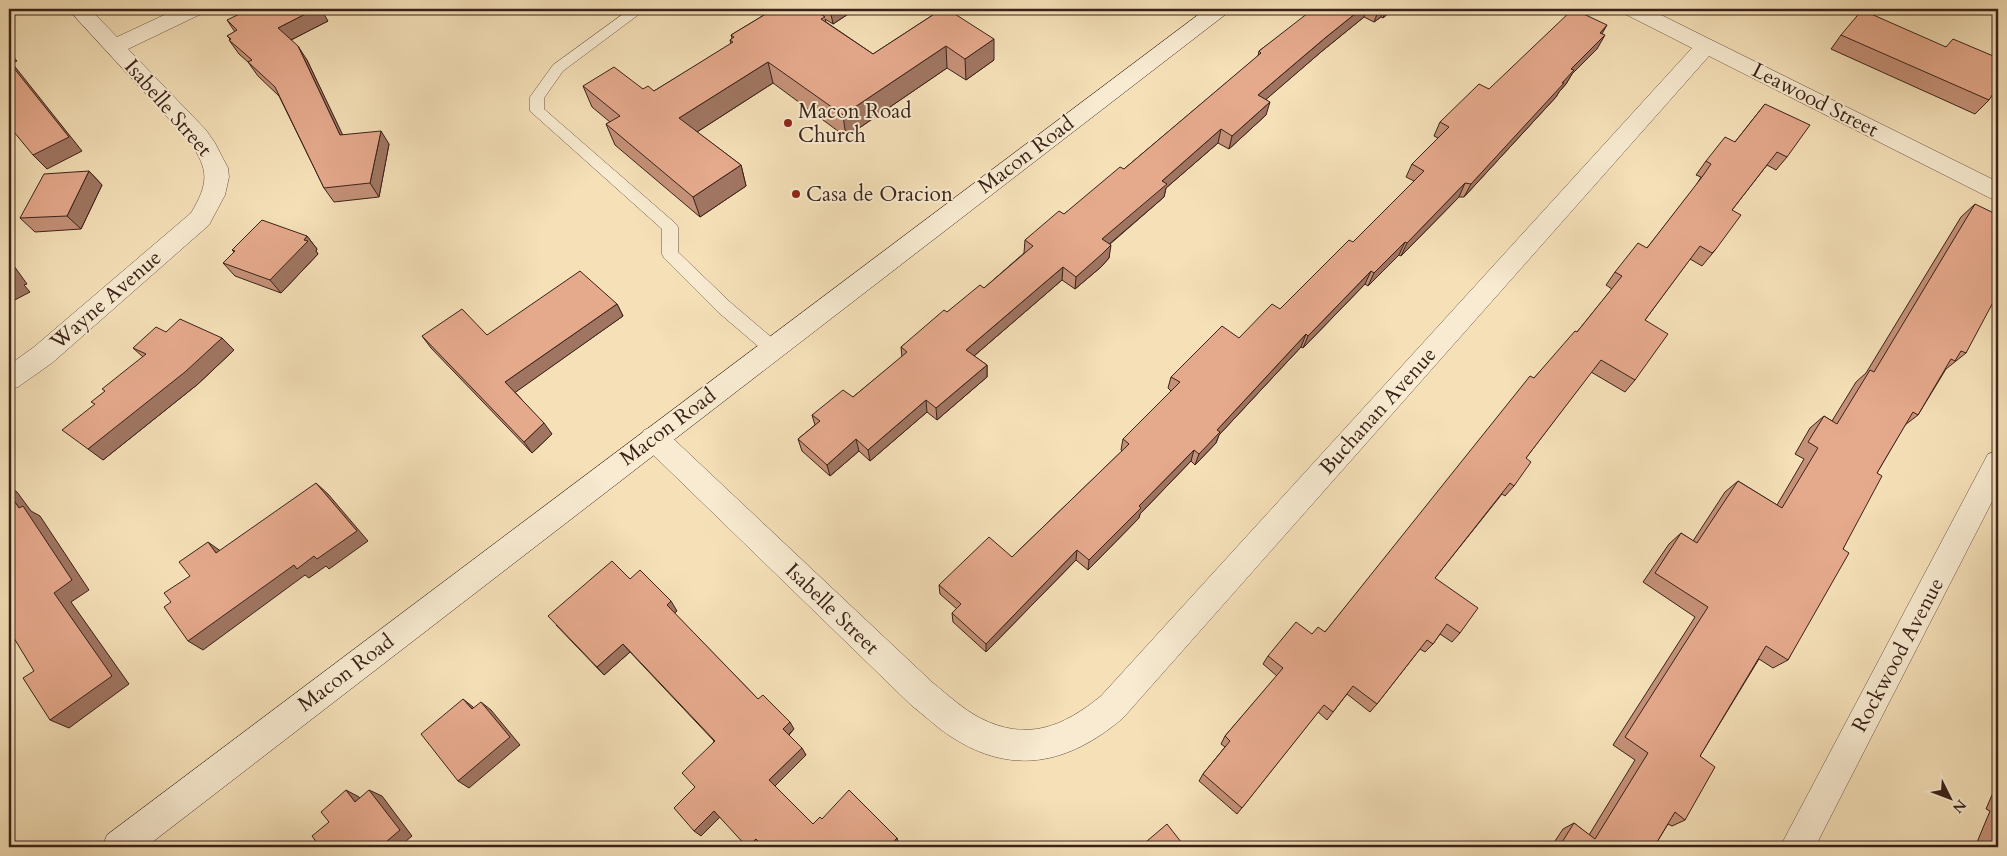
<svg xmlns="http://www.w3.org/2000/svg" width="2007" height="856" viewBox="0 0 2007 856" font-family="Cardo,serif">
	<rect width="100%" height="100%" fill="#f5e0b8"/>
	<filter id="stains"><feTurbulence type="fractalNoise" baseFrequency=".004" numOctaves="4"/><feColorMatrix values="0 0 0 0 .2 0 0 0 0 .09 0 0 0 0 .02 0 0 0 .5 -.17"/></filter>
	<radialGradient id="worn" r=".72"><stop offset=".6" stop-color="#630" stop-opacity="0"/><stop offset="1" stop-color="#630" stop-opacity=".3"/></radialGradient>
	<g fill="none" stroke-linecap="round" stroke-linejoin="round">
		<g stroke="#695241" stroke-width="1">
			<polygon id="service" points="630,9 646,9 563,71 544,98 544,109 675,223 678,227 678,252 730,302 778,343 780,348 778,353 772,355 766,353 718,312 664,258 662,254 662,229 530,111 530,97 553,65"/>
		</g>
		<g stroke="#695241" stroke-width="1">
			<g id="minor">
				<path d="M68,9H90L117,37L177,9H204L201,14L128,49L206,130L215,143L228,168L229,177L225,195L209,225L52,363L18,387L9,390V365L34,347L191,213C209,183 209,170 190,142Z"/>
				<path d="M1622,9H1649L1998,182V201L1990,198L1709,56L1123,718C1069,764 1012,777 950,736C936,727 924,715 911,705L644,446L640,438L644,430L654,426L664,430L933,683C948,695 963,709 980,718C1027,742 1063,727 1101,696L1692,48L1625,14Z"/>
				<polygon points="1998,451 1998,490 1815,847 1780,847 1988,454"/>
			</g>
		</g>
		<g stroke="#3a2219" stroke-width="1">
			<polygon id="secondary" points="1206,9 1229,9 1226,14 146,847 102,847 107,835"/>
		</g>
		<use href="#service" fill="#f8ebd1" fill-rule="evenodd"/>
		<use href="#minor" fill="#f8ebd1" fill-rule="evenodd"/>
		<use href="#secondary" fill="#f8ebd1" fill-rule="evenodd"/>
	</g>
	<g fill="#c59178" stroke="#3a2219">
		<polygon points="774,9 856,9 833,24 825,19 826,22 873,54 942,9 994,60 966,80 947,68 846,137 773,83 697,132 741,165 746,186 700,217 615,145 606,124 610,122 592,107 583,86 643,89 654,91 731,44 730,40 732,38 731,35"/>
		<polygon points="1316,9 1393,9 1383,18 1381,17 1374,22 1364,17 1321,52 1266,99 1266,115 1229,149 1218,143 1166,188 1164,197 1109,245 1109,258 1101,267 1075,289 1062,280 974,356 987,365 987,377 937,420 927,412 870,461 859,451 830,476 802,451 798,439 815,425 812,415 853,397 902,357 901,347 947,312 984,288 1024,253 1025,240 1064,214 1124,169 1258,56 1259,51"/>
		<polygon points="227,20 328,21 291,40 307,60 342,135 389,144 379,197 334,202 324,188 279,96 258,76 248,62 239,54 229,40 230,39 227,36 235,32"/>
		<polygon points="1602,34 1597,49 1572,74 1566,84 1559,92 1556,97 1464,197 1459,197 1401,256 1399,255 1368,286 1365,284 1303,348 1301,347 1219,435 1216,443 1195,465 1191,461 1140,514 1139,518 1088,570 1076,560 986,652 953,622 952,613 957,609 940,594 939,585 1012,557 1122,451 1121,450 1123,439 1171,391 1168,388 1171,377 1239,338 1280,309 1353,242 1414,181 1406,177 1412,164 1438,138 1434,136 1440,122 1489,89"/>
		<polygon points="1841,35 1946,47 1989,100 1975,114 1831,49"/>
		<polygon points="1765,104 1787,157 1776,170 1767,165 1732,210 1716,249 1702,266 1690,259 1645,320 1635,380 1625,392 1591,372 1526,458 1514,486 1505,496 1502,494 1435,578 1460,633 1452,642 1440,634 1433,644 1425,652 1420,649 1377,704 1370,712 1347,694 1327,720 1318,712 1237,814 1199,781 1203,774 1225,747 1221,744 1225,736 1277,676 1263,664 1268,656 1312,634 1325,632 1534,378 1577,332 1612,289 1606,285 1615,272 1647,248 1695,187 1701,177 1696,175 1706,161 1735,142"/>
		<polygon points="89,171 102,185 81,229 35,232 20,218"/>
		<polygon points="1975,204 1966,353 1946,369 1918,415 1905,425 1877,473 1843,549 1788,660 1773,668 1759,659 1700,756 1685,820 1672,826 1668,824 1654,847 1551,847 1563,829 1574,823 1589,835 1635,760 1613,745 1695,617 1643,582 1669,544 1681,533 1693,541 1725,492 1738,481 1777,505 1804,459 1795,454 1810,428 1824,416 1832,421 1856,382 1866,373 1961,217"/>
		<polygon points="307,236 317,249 316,251 318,254 281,293 235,276 223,263 234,252 232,250"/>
		<polygon points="617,304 623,316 515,392 552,434 532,453 431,348 422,336 487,335"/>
		<polygon points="166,332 234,350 198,384 103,460 95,405 143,357 133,348"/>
		<polygon points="630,579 677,611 674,613 758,699 794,729 789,735 806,755 775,786 813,824 822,819 897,838 899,844 761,844 758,847 748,847 720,817 701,836 695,787 714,741 630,652 604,675 556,625"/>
		<polygon points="1998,781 1998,847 1975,847 1990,811 1986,809"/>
	</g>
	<g fill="#a07662" stroke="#3a2219">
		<polygon points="315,9 321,9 328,21 287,42 278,28"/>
		<polygon points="830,9 856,9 833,24"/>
		<polygon points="1361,9 1367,9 1364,17 1321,52 1255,109 1258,95 1325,38"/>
		<polygon points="1379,9 1383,9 1381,17 1374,22"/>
		<polygon points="1386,9 1393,9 1383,18"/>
		<polygon points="1607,25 1599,39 1600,33"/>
		<polygon points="1605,35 1597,49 1572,74 1566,84 1559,92 1556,97 1464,197 1471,184 1562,83 1571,69"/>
		<polygon points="994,39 994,60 966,80 965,59"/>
		<polygon points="298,46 307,60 349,148 340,135"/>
		<polygon points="946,46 947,68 846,137 843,115"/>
		<polygon points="9,52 17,61 12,63 82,151 47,169 33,155 9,62"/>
		<polygon points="768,62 773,83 686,139 679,118"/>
		<polygon points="1270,102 1266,115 1229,149 1232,136"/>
		<polygon points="1221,129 1218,143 1166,188 1164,197 1100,252 1102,239 1162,181"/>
		<polygon points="381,131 389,144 379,197 370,183"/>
		<polygon points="741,165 746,186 700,217 693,197"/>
		<polygon points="89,171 102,185 81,229 67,216"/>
		<polygon points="1465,183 1459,197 1401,256 1407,243"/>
		<polygon points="307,236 317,249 316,251 318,254 281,293 270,280"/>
		<polygon points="1405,242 1399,255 1368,286 1374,273"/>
		<polygon points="1111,245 1109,258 1101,267 1075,289 1076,277"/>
		<polygon points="9,259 27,284 24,285 30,292 9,303"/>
		<polygon points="1063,267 1062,280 967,362 966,350"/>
		<polygon points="1371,271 1365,284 1303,348 1308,336"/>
		<polygon points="617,304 623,316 513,394 505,382"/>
		<polygon points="1306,334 1301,347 1219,435 1216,443 1195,465 1199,454 1217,430"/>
		<polygon points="222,338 234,350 198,384 103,460 88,449"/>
		<polygon points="987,365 987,377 937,420 936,408"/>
		<polygon points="926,400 927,412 870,461 868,450"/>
		<polygon points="544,423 552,434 532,453 524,442"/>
		<polygon points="856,439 859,451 830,476 827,465"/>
		<polygon points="1194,450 1191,461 1140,514 1139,518 1088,570 1089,560 1139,506"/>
		<polygon points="316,483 328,494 368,541 329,569 326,566 309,578 305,575 203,650 188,641"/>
		<polygon points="9,486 17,492 31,511 40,516 89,590 71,602 129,684 69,728 50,720 54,593 19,508 9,493"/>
		<polygon points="208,542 222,552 216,553"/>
		<polygon points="1077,550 1076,560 986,652 986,644"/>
		<polygon points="671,601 677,611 673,614 667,605"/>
		<polygon points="623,644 630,652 604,675 597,667"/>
		<polygon points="463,699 473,707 482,717 472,709"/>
		<polygon points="481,702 491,710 520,745 469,788 458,781"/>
		<polygon points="790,722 794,729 787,736 783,729"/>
		<polygon points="802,748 806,755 774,787 769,780"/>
		<polygon points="346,790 359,797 368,808 355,802"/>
		<polygon points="369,790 382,796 412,836 399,847 380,847"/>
		<polygon points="714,811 720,817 701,836 694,831"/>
		<polygon points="897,838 899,844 896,847 889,847"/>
		<polygon points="756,839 761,844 758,847 747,847"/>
	</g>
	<g fill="#e5a98c" stroke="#3a2219">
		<polygon points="250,9 315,9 278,28 298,46 340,135 381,131 370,183 324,188 275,87 248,62 252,60 229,40 231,39 227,36 237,30 227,20"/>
		<polygon points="774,9 813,9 825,17 821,19 873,54 942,9 947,9 994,39 965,59 946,46 843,115 768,62 679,118 741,165 693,197 606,124 620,116 583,86 614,67 643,89 648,86 654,91 733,42 730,40 734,37 731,35"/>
		<polygon points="1316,9 1361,9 1325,38 1258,95 1270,102 1232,136 1221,129 1162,181 1167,184 1102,239 1111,245 1102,254 1076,277 1063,267 966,350 987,365 936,408 926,400 868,450 856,439 827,465 798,439 820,421 812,415 843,390 853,397 907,352 901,347 944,310 947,312 980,285 984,288 1033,246 1025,240 1059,211 1064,214 1120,167 1124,169 1261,53 1259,51 1308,13 1310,14"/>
		<polygon points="1573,9 1607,25 1600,33 1605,35 1571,69 1574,70 1562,83 1564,83 1471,184 1465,183 1407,243 1405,242 1374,273 1371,271 1308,336 1306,334 1217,430 1220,432 1199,454 1194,450 1139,506 1141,508 1089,560 1077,550 986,644 952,613 961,604 939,585 989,537 1012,557 1129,444 1123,439 1180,382 1171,377 1222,326 1239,338 1272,304 1280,309 1349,240 1353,242 1424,171 1412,164 1449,127 1440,122 1479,84 1489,89"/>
		<polygon points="1862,10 1946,47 1953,39 1998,58 1998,86 1989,100 1841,35"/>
		<polygon points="9,62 69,137 33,155 9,126"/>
		<polygon points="1765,104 1810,125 1787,157 1777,152 1732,210 1741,215 1716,249 1712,253 1700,246 1645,320 1668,334 1635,380 1601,360 1526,458 1531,462 1514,486 1510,483 1435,578 1478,608 1460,633 1447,624 1433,644 1427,640 1377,704 1353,686 1333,712 1324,705 1242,808 1203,774 1230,741 1225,736 1283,668 1268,656 1296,622 1312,634 1318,627 1325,632 1530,376 1534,378 1575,331 1577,332 1622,276 1615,272 1638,243 1647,248 1702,177 1711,164 1706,161 1725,137 1735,142"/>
		<polygon points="89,171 67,216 20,218 44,174"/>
		<polygon points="1975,204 1998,215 1998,286 1995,291 1998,293 1966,353 1961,351 1955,361 1951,359 1918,415 1913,412 1884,461 1877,473 1882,476 1843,549 1849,553 1788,660 1766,646 1700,756 1715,767 1685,820 1675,812 1654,847 1559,847 1574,823 1595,839 1648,753 1625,737 1708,607 1655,573 1681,533 1697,543 1738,481 1782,508 1818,448 1808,442 1824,416 1837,424 1870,370 1874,372"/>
		<polygon points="262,220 307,236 304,240 308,241 270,280 223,263 235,251 232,250"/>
		<polygon points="9,267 12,271 9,272 14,279 9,282"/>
		<polygon points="580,271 617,304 505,382 544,423 524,442 422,336 462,309 487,335"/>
		<polygon points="180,319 222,338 185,372 88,449 62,430 95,404 91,402 105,391 102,389 146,354 133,348 156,327 166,332"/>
		<polygon points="316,483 357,531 317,559 314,556 297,569 294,565 188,641 164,607 171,602 164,593 190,576 179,562 208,542 216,553"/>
		<polygon points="9,493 19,508 23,506 72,580 54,593 112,676 50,720 23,678 34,671 9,630"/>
		<polygon points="612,561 630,579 640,570 671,601 667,605 758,699 763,695 790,722 783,729 802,748 769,780 813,824 820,817 822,819 849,790 897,838 889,847 764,847 756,839 747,847 714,811 694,831 674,808 695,787 682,773 715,741 623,644 597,667 548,616"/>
		<polygon points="463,699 472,709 481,702 510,737 458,781 421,734"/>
		<polygon points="346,790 355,802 369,790 400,830 380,847 320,847 312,836 329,822 321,812"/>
		<polygon points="1167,824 1185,847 1132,847 1137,843 1140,847"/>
		<polygon points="1998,834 1998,847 1993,847"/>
	</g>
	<g fill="#8f2418" stroke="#f8ebd1" stroke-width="2">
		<circle cx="788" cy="123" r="5"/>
		<circle cx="796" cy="194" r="5"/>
	</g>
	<g text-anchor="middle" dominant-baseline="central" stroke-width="4" stroke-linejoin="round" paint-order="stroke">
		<g font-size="21" fill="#3a2219" stroke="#f8ebd1">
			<text transform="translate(1815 100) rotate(27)">Leawood Street</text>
			<text transform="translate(168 108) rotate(49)">Isabelle Street</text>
			<text transform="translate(1026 155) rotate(-37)">Macon Road</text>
			<text transform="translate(106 300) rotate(-41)">Wayne Avenue</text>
			<text transform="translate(1378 411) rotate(-48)">Buchanan Avenue</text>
			<text transform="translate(668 427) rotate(-37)">Macon Road</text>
			<text transform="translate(832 609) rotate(44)">Isabelle Street</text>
			<text transform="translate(1898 655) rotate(-62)">Rockwood Avenue</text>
			<text transform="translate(346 673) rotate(-37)">Macon Road</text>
		</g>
		<g font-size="21" fill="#3a2219" stroke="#f8ebd1" text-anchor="start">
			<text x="798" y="111">Macon Road<tspan x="798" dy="24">Church</tspan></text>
			<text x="806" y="194">Casa de Oracion</text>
		</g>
	</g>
	<rect width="2007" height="856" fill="none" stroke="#f5e0b8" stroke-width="30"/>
	<rect x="10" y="10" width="1987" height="836" fill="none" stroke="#3a2219" stroke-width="2.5"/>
	<rect x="15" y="15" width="1977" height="826" fill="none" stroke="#3a2219"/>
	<g transform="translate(1950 798) rotate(132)" stroke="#f8ebd1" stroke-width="4" paint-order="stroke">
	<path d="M0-4L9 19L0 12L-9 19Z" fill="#3a2219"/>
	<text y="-8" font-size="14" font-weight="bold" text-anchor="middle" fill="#3a2219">N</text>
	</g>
	<rect width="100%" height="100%" filter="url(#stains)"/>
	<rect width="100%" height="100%" fill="url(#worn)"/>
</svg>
